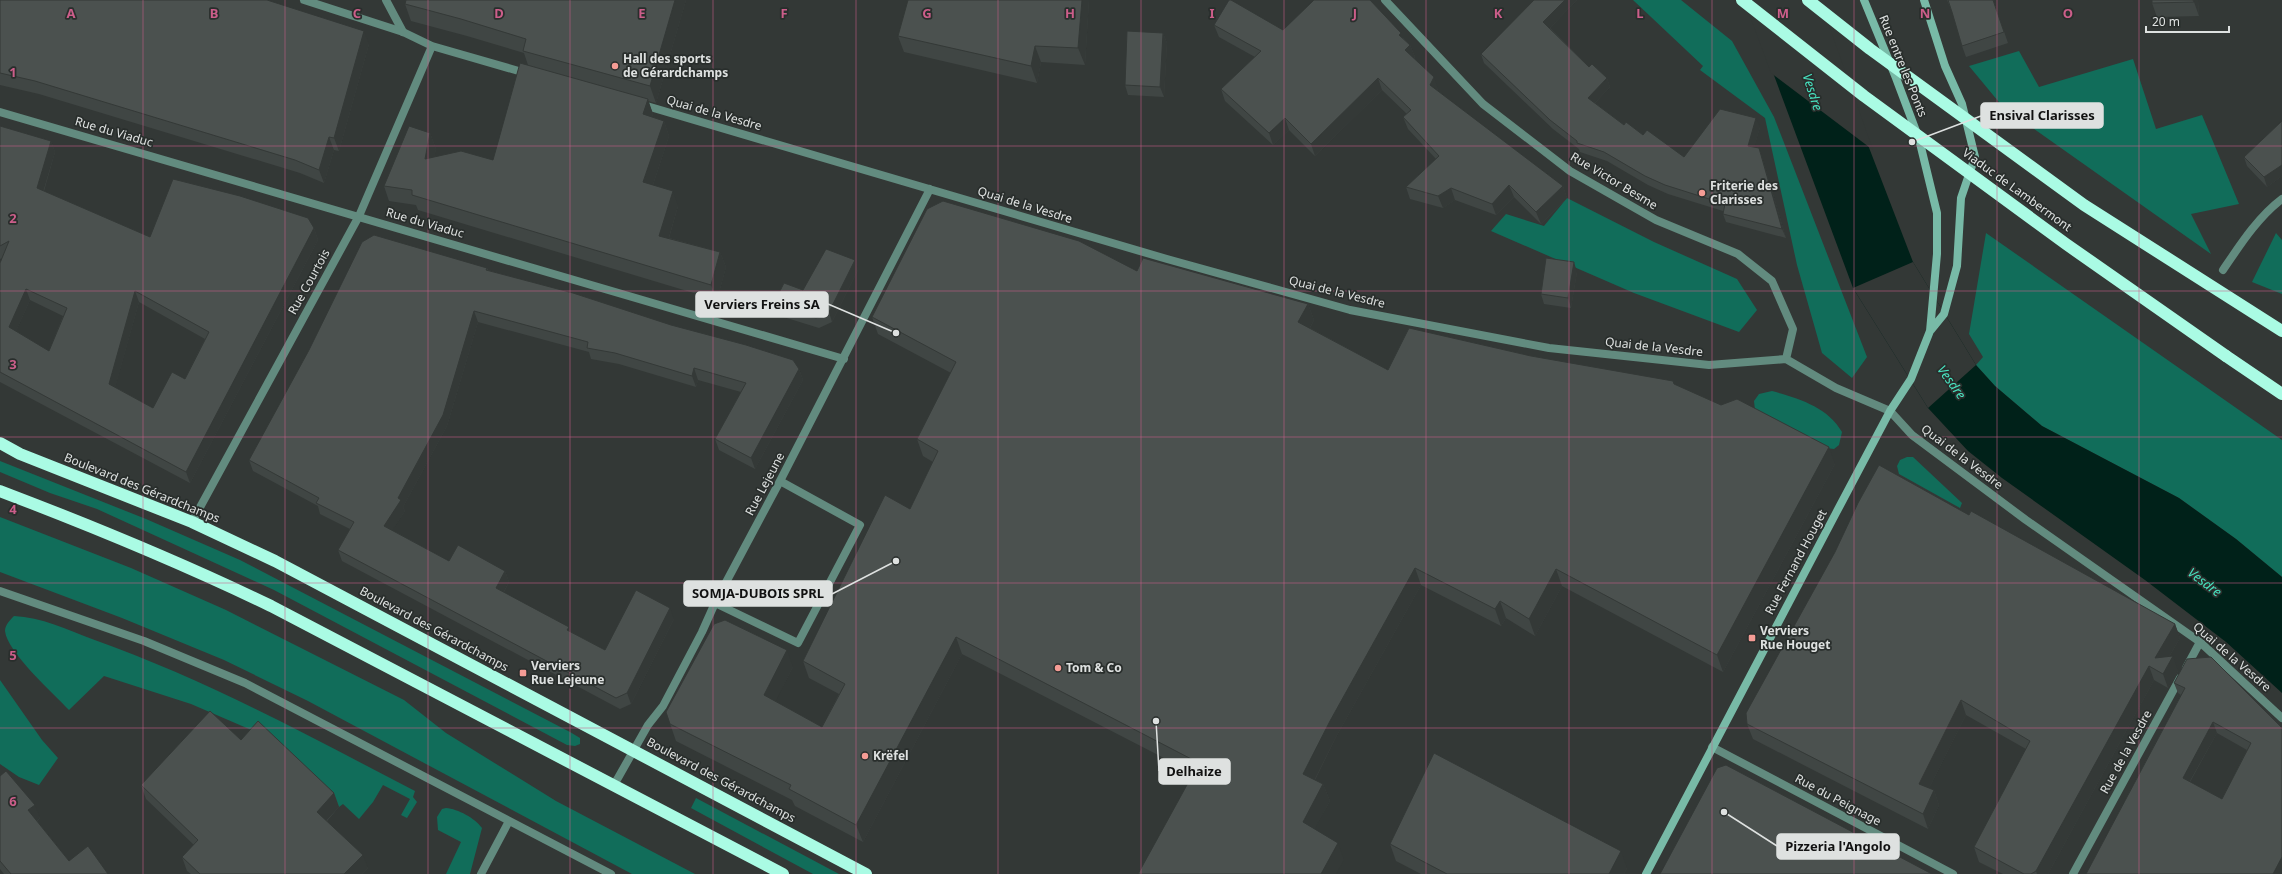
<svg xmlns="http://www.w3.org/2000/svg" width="2282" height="874" font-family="'Noto Sans',sans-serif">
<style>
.green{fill:#116d5a}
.water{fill:#002119}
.pier{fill:#333836}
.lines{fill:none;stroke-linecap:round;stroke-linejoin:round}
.lane{stroke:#628b7f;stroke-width:8}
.street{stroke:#628b7f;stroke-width:8}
.secondary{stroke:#78baa7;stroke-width:8}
.highway{stroke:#aafbe4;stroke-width:12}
.highway-bridge{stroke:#aafbe4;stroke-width:12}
.wall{fill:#404644;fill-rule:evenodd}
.shaded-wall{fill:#343937}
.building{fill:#4b514f;stroke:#343937;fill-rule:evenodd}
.grid{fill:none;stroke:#cc5e8a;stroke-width:1;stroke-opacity:0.55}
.poi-dot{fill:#f59c95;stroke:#292e2c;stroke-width:1.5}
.labels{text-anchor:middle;stroke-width:3.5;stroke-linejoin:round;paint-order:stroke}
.poi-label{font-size:12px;font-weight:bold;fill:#dee1e0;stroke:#292e2c;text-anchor:start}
.street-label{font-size:12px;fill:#dee1e0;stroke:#292e2c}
.water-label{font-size:13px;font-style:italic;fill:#48e3c0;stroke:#292e2c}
.grid-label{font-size:13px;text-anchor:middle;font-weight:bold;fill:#cc5e8a;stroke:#292e2c;stroke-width:3.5;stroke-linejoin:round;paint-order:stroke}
.leader{fill:none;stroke:#dee1e0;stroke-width:1.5}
.callout-dot{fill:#dee1e0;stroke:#292e2c;stroke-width:1.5}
.callout{fill:#dee1e0;stroke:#dee1e0;stroke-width:1.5}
.callout-label{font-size:13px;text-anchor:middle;font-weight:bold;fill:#111}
</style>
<rect width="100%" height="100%" fill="#333836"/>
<path class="green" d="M 1633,0 L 1681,0 L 1732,41 L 1774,117 L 1867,357 L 1852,378 L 1822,353 L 1797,265 L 1765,118 L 1700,70 L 1703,66 Z
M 2019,51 L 2039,87 L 2133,59 L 2156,129 L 2202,115 L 2239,204 L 2191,214 L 2211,254 L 2003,107 L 1969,66 Z
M 1567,198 L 1654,242 L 1737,279 L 1757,310 L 1739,332 L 1634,293 L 1491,231 L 1506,214 L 1544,226 Z
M 1986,233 L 2282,440 L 2282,577 L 2236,539 L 2179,498 L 2042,426 L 1995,386 L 1976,365 L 1983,357 L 1969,334 Z
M 2276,233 L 2282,240 L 2282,294 L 2252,282 Z
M 1772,391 C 1798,398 1828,407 1842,432 L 1839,445 L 1834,449 L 1826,448 L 1755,410 L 1754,401 L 1759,394 Z
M 1907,457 L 1913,457 L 1962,503 L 1960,508 L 1899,474 L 1897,466 L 1900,460 Z
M 0,461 L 146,519 L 240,560 L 570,732 L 580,738 L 580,744 L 575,746 L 567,745 L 274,590 L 97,509 L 50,493 L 0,472 Z
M 0,517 L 131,568 L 226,610 L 404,700 L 446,733 L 556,801 L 695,874 L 632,874 L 308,701 L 224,660 L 122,618 L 0,572 Z
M 14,616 C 41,617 68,630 92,639 C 205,679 309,736 415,791 L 413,797 L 417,802 L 407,818 L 401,815 L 410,799 L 383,785 L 373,802 L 359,819 L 343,804 L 339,807 L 263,735 L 191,704 L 104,676 L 69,710 C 54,694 7,652 5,631 C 5,625 10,620 14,616 Z
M 0,680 L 42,740 L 58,758 L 39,785 L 19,777 L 0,764 Z
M 696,798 L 839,874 L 813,874 L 691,808 Z
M 446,808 C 458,809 475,818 482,828 L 470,874 L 446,874 L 461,842 L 438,830 L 437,817 L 442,809 Z"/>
<path class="water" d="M 1746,0 L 1863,132 L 1913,262 L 1976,365 L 1995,386 L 2042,426 L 2179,498 L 2236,539 L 2282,577 L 2282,693 L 2226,642 L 2145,580 L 2002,478 L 1968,451 L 1928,408 L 1853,288 Z"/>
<path class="pier" d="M 1744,0 L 1820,0 L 1873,150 L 1771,73 Z
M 1913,262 L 1976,365 L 1928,408 L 1853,288 Z"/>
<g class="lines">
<path class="lane" d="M 386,0 L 403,32
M 0,591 L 144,641 L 245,683 L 611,874
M 481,874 L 509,821"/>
<path class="street" d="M 304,0 L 403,32 L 432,46 L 529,74
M 1385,0 L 1483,104 L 1570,171 L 1656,220 L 1738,254 L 1772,281 L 1793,329 L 1786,359
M 640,104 L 1167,259 L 1350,310 L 1549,348 L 1709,365 L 1786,359 L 1836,388 L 1890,411 L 1912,435 L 2026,520 L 2200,642 L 2282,718
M 0,112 L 844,359
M 2223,270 C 2240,245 2258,217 2282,199
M 192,522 L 359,216 L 432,46
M 715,603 L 798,643 L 860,525 L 780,481
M 2186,668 L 2200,642
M 1712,747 L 1953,874
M 614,785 L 648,725 L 663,706 L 702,632 L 715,603 L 780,481 L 930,189
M 2073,874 L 2180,678"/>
<path class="secondary" d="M 1924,0 L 1945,66 L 1962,104 L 1975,157 L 1961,198 L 1957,266 L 1944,314 L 1931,330
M 1646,874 L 1836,513 L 1890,411 L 1911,379 L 1930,331 L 1937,254 L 1937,213 L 1919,139 L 1896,78 L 1864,0"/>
<path class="highway" d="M 2226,356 L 2282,394
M 0,443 L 20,454 L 192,522 L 275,561 L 866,874
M 0,491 C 92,526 182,563 271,606 L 783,874"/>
<path class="highway-bridge" d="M 1742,0 L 1864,96 L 2066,244 L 2226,356
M 1808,0 L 1870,49 L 2084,205 L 2282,331"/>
</g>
<path class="wall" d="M 0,0 L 369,44 L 339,151 L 334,150 L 324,183 L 300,173 L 39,94 L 0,85 Z
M 686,0 L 656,103 L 648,101 L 653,114 L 652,117 L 664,121 L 669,136 L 653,185 L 678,206 L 669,238 L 720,252 L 726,267 L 717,300 L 418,210 L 416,205 L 389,201 L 384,186 L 430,133 L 436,149 L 434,157 L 493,160 L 528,65 L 524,53 L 467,36 L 411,21 L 405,4 Z
M 1089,0 L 1085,65 L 1041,62 L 1037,83 L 904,52 L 898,36 Z
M 1534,0 L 1577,0 L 1550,28 L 1589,67 L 1607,78 L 1610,87 L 1595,103 L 1624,125 L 1684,157 L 1760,127 L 1754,147 L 1759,148 L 1762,157 L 1786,238 L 1726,222 L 1723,214 L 1723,211 L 1668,194 L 1648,185 L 1607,161 L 1580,152 L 1579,149 L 1553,129 L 1484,63 L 1481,54 Z
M 1947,0 L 1993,0 L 2008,43 L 1966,57 L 1962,46 L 1954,16 Z
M 2152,0 L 2198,0 L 2199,16 L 2157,17 L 2152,3 Z
M 1214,25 L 1283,30 L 1403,38 L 1410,45 L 1415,57 L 1414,58 L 1438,89 L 1437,91 L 1563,186 L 1567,198 L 1541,224 L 1514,197 L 1496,215 L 1455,200 L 1443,208 L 1410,199 L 1406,187 L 1436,159 L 1408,129 L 1403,117 L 1407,114 L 1382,90 L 1315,156 L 1289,130 L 1273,145 L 1225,101 L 1221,89 L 1255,57 L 1219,37 Z
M 1163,33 L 1167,43 L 1164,97 L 1128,95 L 1125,85 Z
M 2282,121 L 2282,176 L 2267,187 L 2247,166 L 2244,157 Z
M 0,126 L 51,141 L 55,152 L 44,191 L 150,237 L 314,228 L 318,240 L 190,483 L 0,382 L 0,263 L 2,258 L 0,259 ZM 30,300 L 63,316 L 49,351 L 16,331 ZM 139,302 L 205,339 L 185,379 L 153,408 L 115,387 Z
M 487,268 L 488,270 L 799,369 L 803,380 L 755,469 L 719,450 L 715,439 L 741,392 L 698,380 L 696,387 L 619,364 L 591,359 L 589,352 L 478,322 L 447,426 L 403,507 L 405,511 L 392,530 L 449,561 L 505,571 L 509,582 L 504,592 L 571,632 L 605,650 L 674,619 L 631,704 L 620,709 L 342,561 L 338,550 L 350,529 L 320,514 L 318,506 L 253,471 L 249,460 Z
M 858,270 L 832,322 L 819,328 L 777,315 L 773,305 L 803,290 Z
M 1137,271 L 1308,304 L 1314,320 L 1310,328 L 1388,370 L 1531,356 L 1674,384 L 1835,464 L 1723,672 L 1562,586 L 1535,636 L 1506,618 L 1501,626 L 1421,585 L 1336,737 L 1315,780 L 1323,784 L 1330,801 L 1314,829 L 1344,860 L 1193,773 L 962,654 L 863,842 L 795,806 L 792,800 L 676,741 L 666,712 L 793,667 L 775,701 L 822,727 L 839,694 L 809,678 L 803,661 L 910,509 L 933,462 L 923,456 L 917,439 L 951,373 L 878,334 L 872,317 Z
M 1577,272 L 1571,308 L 1544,304 L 1541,294 Z
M 1969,515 L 2175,624 L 2180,638 L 2169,657 L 2178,671 L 2168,688 L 2154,680 L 2048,874 L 2003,874 L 1979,862 L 1974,847 L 2026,749 L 1966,715 L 1929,788 L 1934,790 L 1939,805 L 1928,829 L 1753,739 L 1747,724 Z
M 2174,683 L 2282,728 L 2282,874 L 2086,874 L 2181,695 L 2178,693 ZM 2217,733 L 2247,750 L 2222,799 L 2190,782 Z
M 241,740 L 334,793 L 339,807 L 327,821 L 368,868 L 362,874 L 191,874 L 187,871 L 182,857 L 194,845 L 146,799 L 141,785 Z
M 0,776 L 40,818 L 37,821 L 69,861 L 108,874 L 4,874 L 0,869 Z
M 1390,844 L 1627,868 L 1624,874 L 1421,874 L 1396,861 Z"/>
<path class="shaded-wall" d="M 675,0 L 686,0 L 656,103 L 650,86 Z
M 1082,0 L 1089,0 L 1085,65 L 1078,48 Z
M 1565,0 L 1577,0 L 1547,31 L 1543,22 Z
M 2193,0 L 2198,0 L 2199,16 L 2194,2 Z
M 364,31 L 369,44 L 339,151 L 334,138 Z
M 1163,33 L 1167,43 L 1164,97 L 1160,87 Z
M 1410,45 L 1415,57 L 1409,62 L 1405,50 Z
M 1035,46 L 1041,62 L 1037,83 L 1031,66 Z
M 1434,77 L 1438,89 L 1434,97 L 1430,85 Z
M 1378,78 L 1382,90 L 1315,156 L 1311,144 Z
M 1607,78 L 1610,87 L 1591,107 L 1588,98 Z
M 648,99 L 653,114 L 648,129 L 643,114 Z
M 1285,118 L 1289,130 L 1273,145 L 1269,133 Z
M 1756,118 L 1760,127 L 1752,155 L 1748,146 Z
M 664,121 L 669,136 L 649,197 L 643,182 Z
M 430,133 L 436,149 L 431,174 L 425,159 Z
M 329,137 L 334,150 L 324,183 L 319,170 Z
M 51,141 L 55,152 L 41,199 L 37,188 Z
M 1759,148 L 1762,157 L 1786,238 L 1782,229 Z
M 2282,165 L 2282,176 L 2267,187 L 2264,177 Z
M 1509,185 L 1514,197 L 1496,215 L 1492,204 Z
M 1563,186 L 1567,198 L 1541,224 L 1536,212 Z
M 1451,188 L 1455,200 L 1443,208 L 1438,196 Z
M 673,191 L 678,206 L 665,251 L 659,236 Z
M 314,228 L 318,240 L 190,483 L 186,472 Z
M 720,252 L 726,267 L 717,300 L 711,285 Z
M 855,260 L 858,270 L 832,322 L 829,312 Z
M 1574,262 L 1577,272 L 1571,308 L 1568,298 Z
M 26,289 L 30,300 L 13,338 L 9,327 Z
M 135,291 L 139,302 L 113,395 L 109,384 Z
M 1308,304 L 1314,320 L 1304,339 L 1298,322 Z
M 474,311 L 478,322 L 447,426 L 403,507 L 405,511 L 388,537 L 384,526 L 398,498 Z
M 694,368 L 698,380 L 696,387 L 692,376 Z
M 799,369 L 803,380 L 755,469 L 751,458 Z
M 1829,447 L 1835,464 L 1723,672 L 1717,655 Z
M 1415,568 L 1421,585 L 1336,737 L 1309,791 L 1303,774 L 1330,721 Z
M 1556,569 L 1562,586 L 1535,636 L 1529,619 Z
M 505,571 L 509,582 L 500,599 L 496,588 Z
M 1500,601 L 1506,618 L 1501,626 L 1495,609 Z
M 670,608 L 674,619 L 631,704 L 627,693 Z
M 2175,624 L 2180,638 L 2160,672 L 2155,658 Z
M 569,627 L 573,638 L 567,630 Z
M 956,637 L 962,654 L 863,842 L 856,825 Z
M 787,650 L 793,667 L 770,712 L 764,695 Z
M 2173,656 L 2178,671 L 2168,688 L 2163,674 Z
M 2149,666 L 2154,680 L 2048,874 L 2037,874 L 2036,871 Z
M 1961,700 L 1966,715 L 1924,798 L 1919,784 Z
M 2213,722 L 2217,733 L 2186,788 L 2183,778 Z
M 1323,784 L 1330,801 L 1309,839 L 1303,822 Z
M 1934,790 L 1939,805 L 1928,829 L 1923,814 Z
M 334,793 L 339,807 L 322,825 L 317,812 Z
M 35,805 L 40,818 L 33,824 L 28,810 Z
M 1338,843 L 1344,860 L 1336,874 L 1321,874 Z
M 1621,851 L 1627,868 L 1624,874 L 1609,874 Z
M 363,855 L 368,868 L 362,874 L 344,874 Z
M 2282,857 L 2282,874 L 2273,874 Z"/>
<path class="building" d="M 0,0 L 267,0 L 364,31 L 334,138 L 329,137 L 319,170 L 295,160 L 35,81 L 0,73 Z
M 406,0 L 675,0 L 650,86 L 523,51 L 526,39 L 461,19 L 405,4 Z
M 908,0 L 1082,0 L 1078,48 L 1035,46 L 1031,66 L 898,36 Z
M 1229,0 L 1231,0 L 1283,30 L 1314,0 L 1370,0 L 1401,33 L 1399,35 L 1410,45 L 1405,50 L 1434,77 L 1430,85 L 1563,186 L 1536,212 L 1509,185 L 1492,204 L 1451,188 L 1438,196 L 1406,187 L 1439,156 L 1403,117 L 1411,110 L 1378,78 L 1311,144 L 1285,118 L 1269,133 L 1221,89 L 1261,51 L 1214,25 Z
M 1534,0 L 1565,0 L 1543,22 L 1589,67 L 1592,64 L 1607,78 L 1588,98 L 1624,125 L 1626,122 L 1643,135 L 1647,130 L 1684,157 L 1720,109 L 1756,118 L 1748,146 L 1759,148 L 1782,229 L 1723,214 L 1725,204 L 1665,185 L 1645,176 L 1604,152 L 1577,143 L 1577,141 L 1550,120 L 1481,54 Z
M 1948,0 L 1993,0 L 2004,32 L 1962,46 L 1952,12 Z
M 2152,0 L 2193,0 L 2194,2 L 2152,3 Z
M 1127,31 L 1163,33 L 1160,87 L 1125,85 Z
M 520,63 L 648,99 L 643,114 L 664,121 L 643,182 L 673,191 L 659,236 L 720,252 L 711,285 L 412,195 L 412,190 L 384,186 L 409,126 L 430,133 L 425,159 L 461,151 L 493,160 Z
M 2282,121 L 2282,165 L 2264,177 L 2244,157 Z
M 0,126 L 51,141 L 37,188 L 150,237 L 173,179 L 240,196 L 308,218 L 314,228 L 186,472 L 0,372 L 0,263 L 9,241 L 0,246 ZM 26,289 L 67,308 L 49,351 L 9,327 ZM 135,291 L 209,332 L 185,379 L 172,372 L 153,408 L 109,384 Z
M 943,201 L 1079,241 L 1137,271 L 1143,258 L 1308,304 L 1298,322 L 1388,370 L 1409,328 L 1531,356 L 1673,381 L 1674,384 L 1721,405 L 1737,399 L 1829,447 L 1717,655 L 1556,569 L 1529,619 L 1500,601 L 1495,609 L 1415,568 L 1330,721 L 1303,774 L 1323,784 L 1303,822 L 1338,843 L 1321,874 L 1138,874 L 1199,763 L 956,637 L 856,825 L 789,789 L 791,785 L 670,724 L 666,712 L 714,624 L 725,620 L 787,650 L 764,695 L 822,727 L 845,684 L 803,661 L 885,495 L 910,509 L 938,451 L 917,439 L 956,362 L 872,317 L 927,209 Z
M 374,235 L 487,268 L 486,270 L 573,293 L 671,325 L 746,345 L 793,360 L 799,369 L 751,458 L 715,439 L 746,383 L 694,368 L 692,376 L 615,353 L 587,348 L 588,342 L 474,311 L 443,415 L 398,498 L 401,500 L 384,526 L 449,561 L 458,545 L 505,571 L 496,588 L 569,627 L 567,630 L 605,650 L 636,590 L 670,608 L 627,693 L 616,698 L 338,550 L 354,522 L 316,503 L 319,498 L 249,460 L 309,350 L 362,242 Z
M 826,249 L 855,260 L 829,312 L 816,318 L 773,305 L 784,283 L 803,290 Z
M 1546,258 L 1574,262 L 1568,298 L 1541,294 Z
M 1879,465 L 1969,515 L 1971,511 L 2175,624 L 2155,658 L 2173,656 L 2163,674 L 2149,666 L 2036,871 L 2031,874 L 2024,874 L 1974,847 L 2030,741 L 1961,700 L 1919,784 L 1934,790 L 1923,814 L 1747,724 L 1746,713 L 1835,552 L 1858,503 Z
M 2211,657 L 2282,728 L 2282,857 L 2273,874 L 2086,874 L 2185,688 L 2174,683 L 2187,659 ZM 2213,722 L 2251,743 L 2222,799 L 2183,778 Z
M 210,711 L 241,740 L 258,721 L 334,793 L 317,812 L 363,855 L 344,874 L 200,874 L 182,857 L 198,840 L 141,785 Z
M 1434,753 L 1621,851 L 1609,874 L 1447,874 L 1390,844 Z
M 1726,765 L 1932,874 L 1660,874 L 1717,768 Z
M 6,771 L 35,805 L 28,810 L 69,861 L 88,846 L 108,874 L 11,874 L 0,861 L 0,776 Z"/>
<path class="grid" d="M 143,0 L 143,874M 285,0 L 285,874M 428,0 L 428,874M 570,0 L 570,874M 713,0 L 713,874M 856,0 L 856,874M 998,0 L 998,874M 1141,0 L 1141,874M 1284,0 L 1284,874M 1426,0 L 1426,874M 1569,0 L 1569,874M 1712,0 L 1712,874M 1854,0 L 1854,874M 1997,0 L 1997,874M 2139,0 L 2139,874M 0,146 L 2282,146M 0,291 L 2282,291M 0,437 L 2282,437M 0,583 L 2282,583M 0,728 L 2282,728"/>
<g class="poi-dot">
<circle cx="615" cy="66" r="4"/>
<circle cx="1702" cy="193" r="4"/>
<rect x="1748" y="634" width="8" height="8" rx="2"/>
<circle cx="1058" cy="668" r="4"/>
<rect x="519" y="669" width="8" height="8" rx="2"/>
<circle cx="865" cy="756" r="4"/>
</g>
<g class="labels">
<g class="poi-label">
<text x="623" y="63">Hall des sports<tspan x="623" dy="14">de Gérardchamps</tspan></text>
<text x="1710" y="190">Friterie des<tspan x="1710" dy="14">Clarisses</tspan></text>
<text x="1760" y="635">Verviers<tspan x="1760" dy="14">Rue Houget</tspan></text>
<text x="531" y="670">Verviers<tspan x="531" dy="14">Rue Lejeune</tspan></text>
<text x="1066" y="672">Tom &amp; Co</text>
<text x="873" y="760">Krëfel</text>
</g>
<g class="street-label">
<text transform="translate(1903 66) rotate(68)" y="4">Rue entre les Ponts</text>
<text transform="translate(714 113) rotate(16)" y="4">Quai de la Vesdre</text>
<text transform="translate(114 132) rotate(16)" y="4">Rue du Viaduc</text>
<text transform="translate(1614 181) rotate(31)" y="4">Rue Victor Besme</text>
<text transform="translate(2017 190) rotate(36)" y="4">Viaduc de Lambermont</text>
<text transform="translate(1025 205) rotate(17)" y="4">Quai de la Vesdre</text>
<text transform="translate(425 223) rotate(16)" y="4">Rue du Viaduc</text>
<text transform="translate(309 282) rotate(-61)" y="4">Rue Courtois</text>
<text transform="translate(1337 292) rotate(14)" y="4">Quai de la Vesdre</text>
<text transform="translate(1654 347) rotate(6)" y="4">Quai de la Vesdre</text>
<text transform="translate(1962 457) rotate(37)" y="4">Quai de la Vesdre</text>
<text transform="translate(765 484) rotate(-62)" y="4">Rue Lejeune</text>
<text transform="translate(142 488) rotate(22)" y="4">Boulevard des Gérardchamps</text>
<text transform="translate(1796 562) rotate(-62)" y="4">Rue Fernand Houget</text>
<text transform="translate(434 629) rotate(28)" y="4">Boulevard des Gérardchamps</text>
<text transform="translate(2232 657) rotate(41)" y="4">Quai de la Vesdre</text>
<text transform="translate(2126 752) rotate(-61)" y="4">Rue de la Vesdre</text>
<text transform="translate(721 780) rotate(28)" y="4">Boulevard des Gérardchamps</text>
<text transform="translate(1838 800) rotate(28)" y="4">Rue du Peignage</text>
</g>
<g class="water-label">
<text transform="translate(1813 92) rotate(72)" y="5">Vesdre</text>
<text transform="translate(1952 382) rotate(54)" y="5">Vesdre</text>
<text transform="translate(2205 582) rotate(37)" y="5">Vesdre</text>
</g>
</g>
<g class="grid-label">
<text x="71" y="18">A</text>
<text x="214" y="18">B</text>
<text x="357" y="18">C</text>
<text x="499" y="18">D</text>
<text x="642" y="18">E</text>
<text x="784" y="18">F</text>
<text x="927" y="18">G</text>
<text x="1070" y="18">H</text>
<text x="1212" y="18">I</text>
<text x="1355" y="18">J</text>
<text x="1498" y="18">K</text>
<text x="1640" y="18">L</text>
<text x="1783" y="18">M</text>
<text x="1925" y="18">N</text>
<text x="2068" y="18">O</text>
<text x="13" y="77">1</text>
<text x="13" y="223">2</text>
<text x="13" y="369">3</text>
<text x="13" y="514">4</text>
<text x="13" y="660">5</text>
<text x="13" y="806">6</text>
</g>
<path class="leader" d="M1912 142L1981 116M896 333L828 304M896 561L832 594M1156 721L1159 771M1724 812L1777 846"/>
<g class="callout-dot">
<circle cx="1912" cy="142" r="4"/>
<circle cx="896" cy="333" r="4"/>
<circle cx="896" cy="561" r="4"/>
<circle cx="1156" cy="721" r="4"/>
<circle cx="1724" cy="812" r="4"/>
</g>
<g class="callout">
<rect x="1981" y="103" width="122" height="25" rx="4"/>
<rect x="696" y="292" width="132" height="25" rx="4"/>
<rect x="684" y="581" width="148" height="25" rx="4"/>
<rect x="1159" y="759" width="71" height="25" rx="4"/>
<rect x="1777" y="834" width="122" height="25" rx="4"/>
</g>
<g class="callout-label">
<text x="2042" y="120">Ensival Clarisses</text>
<text x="762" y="309">Verviers Freins SA</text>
<text x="758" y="598">SOMJA-DUBOIS SPRL</text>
<text x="1194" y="776">Delhaize</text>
<text x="1838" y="851">Pizzeria l'Angolo</text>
</g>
<path d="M2146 26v6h83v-6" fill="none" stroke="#dee1e0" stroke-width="2"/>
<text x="2152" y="26" font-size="12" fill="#dee1e0" stroke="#292e2c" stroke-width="3" paint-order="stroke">20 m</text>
</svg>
